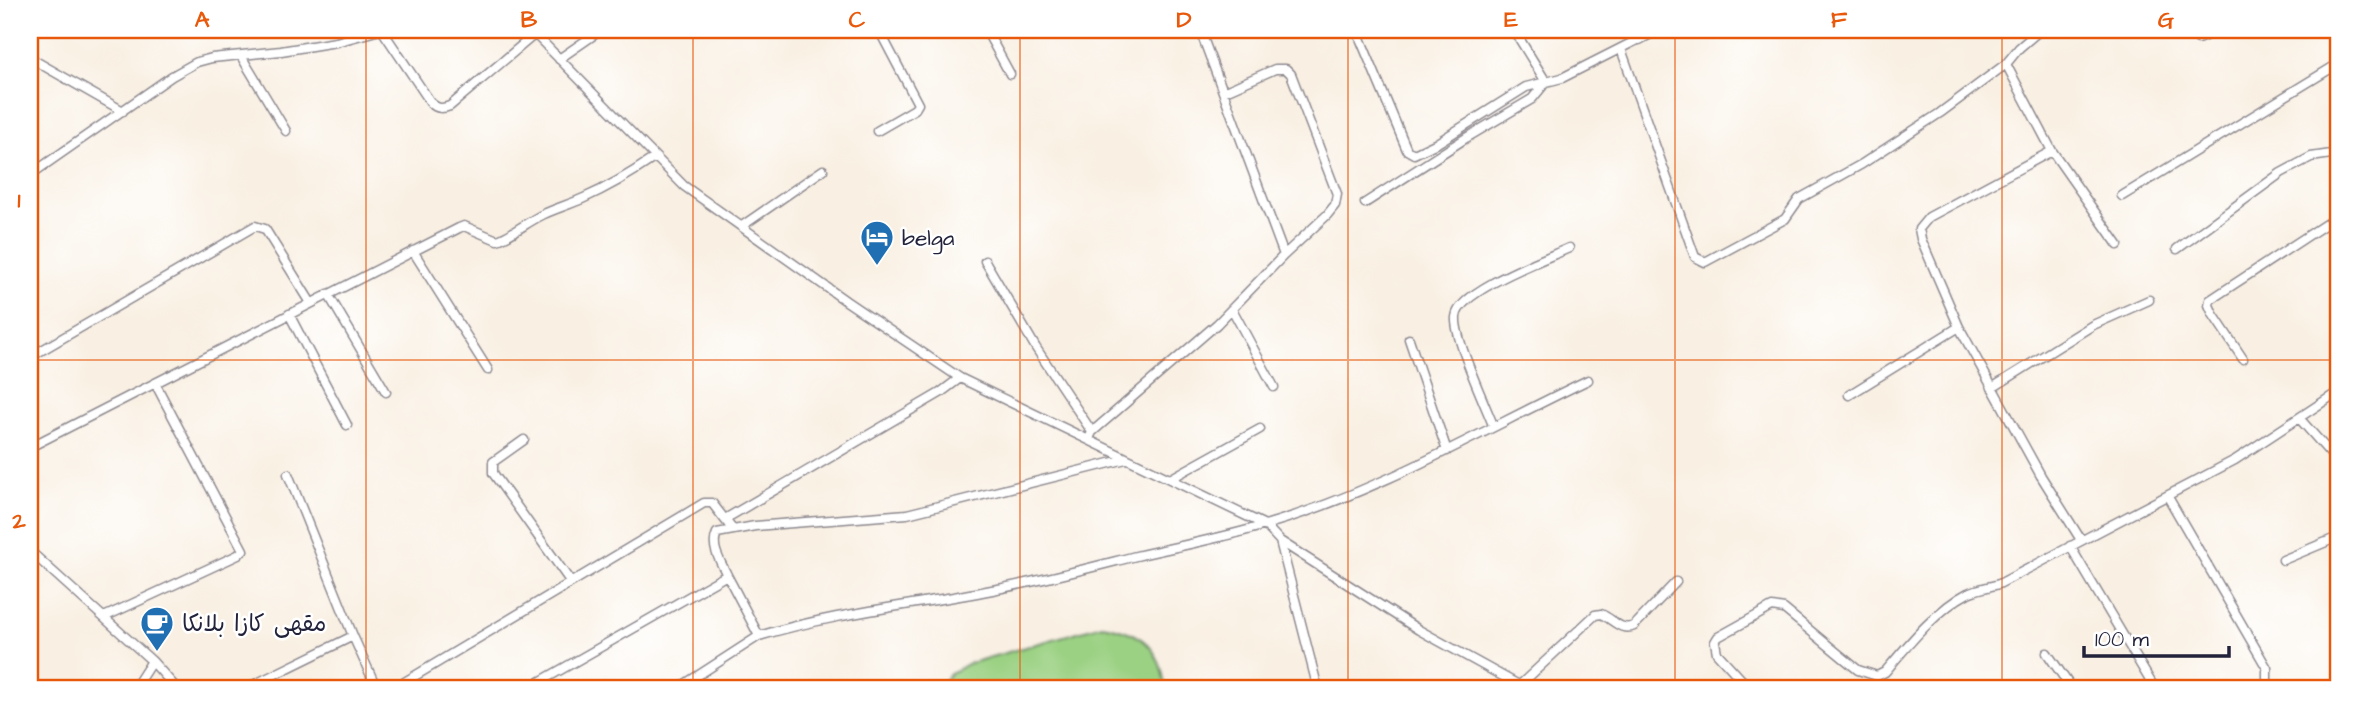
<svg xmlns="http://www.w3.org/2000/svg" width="2368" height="719" font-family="'Architects Daughter','Playpen Sans Arabic',sans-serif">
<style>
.green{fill:#9bd183;stroke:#5e7a5f;stroke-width:2}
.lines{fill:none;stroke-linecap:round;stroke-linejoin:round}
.minor-casing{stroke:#8e898f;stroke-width:11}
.tertiary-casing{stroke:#8e898f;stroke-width:13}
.minor{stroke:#fff;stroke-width:8}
.tertiary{stroke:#fff;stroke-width:10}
.grid{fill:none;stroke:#e8590c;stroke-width:2;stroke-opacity:0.55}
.labels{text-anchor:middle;stroke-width:5;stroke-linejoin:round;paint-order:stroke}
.poi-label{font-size:23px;fill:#22223b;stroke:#fff;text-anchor:start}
.neatline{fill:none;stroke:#e8590c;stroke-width:2.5}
.grid-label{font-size:23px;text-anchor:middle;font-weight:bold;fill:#e8590c}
</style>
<rect width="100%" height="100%" fill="#fff"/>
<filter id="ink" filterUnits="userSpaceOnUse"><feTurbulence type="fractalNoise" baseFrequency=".0143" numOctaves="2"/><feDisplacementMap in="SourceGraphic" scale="14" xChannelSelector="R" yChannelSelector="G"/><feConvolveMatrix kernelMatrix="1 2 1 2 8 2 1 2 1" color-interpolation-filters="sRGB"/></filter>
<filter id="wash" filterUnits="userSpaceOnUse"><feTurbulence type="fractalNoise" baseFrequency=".00686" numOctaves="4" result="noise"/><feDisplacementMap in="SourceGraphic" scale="28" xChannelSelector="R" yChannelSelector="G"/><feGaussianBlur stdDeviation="1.57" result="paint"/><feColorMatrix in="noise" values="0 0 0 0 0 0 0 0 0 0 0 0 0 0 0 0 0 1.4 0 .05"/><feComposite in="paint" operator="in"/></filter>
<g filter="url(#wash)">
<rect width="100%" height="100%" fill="#f9f0e3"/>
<path class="green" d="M 1102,625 C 1142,631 1162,649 1165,689 L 937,689 L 950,674 L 967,664 Z"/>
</g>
<g filter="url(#ink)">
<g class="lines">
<defs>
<path id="minor" d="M 382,30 L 431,103 C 437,109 442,109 450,106 L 535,34
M 531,30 L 684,186 L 846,301 L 960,378 L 1265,525 L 1280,541 L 1318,689
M 986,30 L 1010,74
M 1200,30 L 1284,255
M 2040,30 L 2019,48 L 2006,64 L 2052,151 L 2118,245
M 1357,31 L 1407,150 L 1414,154 L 1437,143 L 1526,87 L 1562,78 L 1639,39
M 2198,39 L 2219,30
M 1621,49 L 1695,257 L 1705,262 L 1785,219 L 1799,199 L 1862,164 L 1940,113 L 2006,64
M 241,56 L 286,131
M 30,58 L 123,111
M 559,59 L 601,30
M 877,131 L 915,109 L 918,104 L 879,30
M 2052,151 L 1929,217 L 1919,229 L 1921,239 L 1959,327 L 2041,476 L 2081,540
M 30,175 L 172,76 L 197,62 L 212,58 L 281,51 L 336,42 L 380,30
M 2122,196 L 2338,64
M 1365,203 L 1466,138 L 1532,99 L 1546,82 L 1514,30
M 742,226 L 823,170
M 2177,249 L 2281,173 L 2311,157 L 2338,153
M 413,251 L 488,370
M 985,261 L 1036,348 L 1092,432
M 328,294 L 386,392
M 1232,309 L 1274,387
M 289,314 L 347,425
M 1409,339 L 1447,451
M 30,357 L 255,226 L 265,229 L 311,303
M 2243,359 L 2213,314 L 2209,305 L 2210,300 L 2338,216
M 1992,388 L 2093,325 L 2149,300
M 1849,395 L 1959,327
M 2299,418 L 2338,462
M 1493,425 C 1484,402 1454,338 1456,317 C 1458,291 1545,259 1569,248
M 1089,439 L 1092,432 L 1217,324 L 1284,255 L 1327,215 L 1335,205 L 1337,194 L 1291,74 L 1286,69 L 1275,69 L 1223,92
M 524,440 L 493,462 L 493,473 L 570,581
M 30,447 L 459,228 L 464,226 L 497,240 C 509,237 530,220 544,214 C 557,208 571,204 584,198 C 609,187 632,173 654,158
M 288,474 L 353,636 L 377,689
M 1170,479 L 1260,429
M 2168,497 L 2267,668 L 2267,681 L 2259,689
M 725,519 L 940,393 L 960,378
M 1280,541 L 1419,630 L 1526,689
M 2070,546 L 2155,689
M 30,551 L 152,661 L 177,689
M 2283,560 L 2338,537
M 727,575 C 721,562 710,547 717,533 L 755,526 L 907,514 L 1126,459
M 104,617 L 238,555 L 243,550 L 155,383
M 2047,653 L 2072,689
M 1520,685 L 1595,615 L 1601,614 C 1613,619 1621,632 1634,626 L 1676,582
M 134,689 L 152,661
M 245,689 L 353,636
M 393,689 L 704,503 L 712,503 L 733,530
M 527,689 L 727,575 L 759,636
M 677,689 L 759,636 C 835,613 915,605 992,590 C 1041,581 1089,568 1136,556 C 1179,546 1223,538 1265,525 C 1379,492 1481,431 1588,380
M 1750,689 L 1717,653 L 1715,642 L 1718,637 L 1772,607 L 1784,609 L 1858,670 L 1877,676 L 1885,672 C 1907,646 1937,609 1968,593 C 1977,589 1989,587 1999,584 L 2235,460 L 2338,392"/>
<path id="tertiary" d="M 1634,30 L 1639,39 L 1656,30"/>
</defs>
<use href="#minor" class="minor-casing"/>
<use href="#tertiary" class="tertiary-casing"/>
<use href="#minor" class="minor"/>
<use href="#tertiary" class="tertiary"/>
</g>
</g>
<path class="grid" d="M 366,30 L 366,689M 693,30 L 693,689M 1020,30 L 1020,689M 1348,30 L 1348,689M 1675,30 L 1675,689M 2002,30 L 2002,689M 30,360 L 2338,360"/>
<defs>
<symbol id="hotel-pin" viewBox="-11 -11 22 30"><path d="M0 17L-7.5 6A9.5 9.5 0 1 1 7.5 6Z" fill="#1f6fb2" stroke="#fff"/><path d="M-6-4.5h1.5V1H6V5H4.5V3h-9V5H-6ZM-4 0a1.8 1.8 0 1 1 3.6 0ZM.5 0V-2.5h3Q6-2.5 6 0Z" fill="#fff"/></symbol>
<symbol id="cafe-pin" viewBox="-11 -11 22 30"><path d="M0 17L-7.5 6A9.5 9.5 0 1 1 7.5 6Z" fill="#1f6fb2" stroke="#fff"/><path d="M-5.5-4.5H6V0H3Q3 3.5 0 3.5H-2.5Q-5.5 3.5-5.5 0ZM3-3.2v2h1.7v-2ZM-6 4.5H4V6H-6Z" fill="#fff"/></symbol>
</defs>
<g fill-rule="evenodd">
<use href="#hotel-pin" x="858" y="218" width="38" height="52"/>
<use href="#cafe-pin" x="138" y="604" width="38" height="52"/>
</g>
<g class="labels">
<g class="poi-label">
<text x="902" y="245">belga</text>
<text x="182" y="631">مقهى كازا بلانكا</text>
</g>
</g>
<rect width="2368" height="719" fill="none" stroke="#fff" stroke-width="77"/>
<path d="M2084 646v10h145v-10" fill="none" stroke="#22223b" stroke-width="3.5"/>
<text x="2095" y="646" font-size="21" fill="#22223b" stroke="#ffffff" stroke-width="5" paint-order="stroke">100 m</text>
<rect x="38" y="38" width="2292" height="642" class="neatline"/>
<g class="grid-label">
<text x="202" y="27">A</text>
<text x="529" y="27">B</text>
<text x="857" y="27">C</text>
<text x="1184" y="27">D</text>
<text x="1511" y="27">E</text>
<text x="1839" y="27">F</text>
<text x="2166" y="27">G</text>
<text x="19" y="207">1</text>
<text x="19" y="528">2</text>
</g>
</svg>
